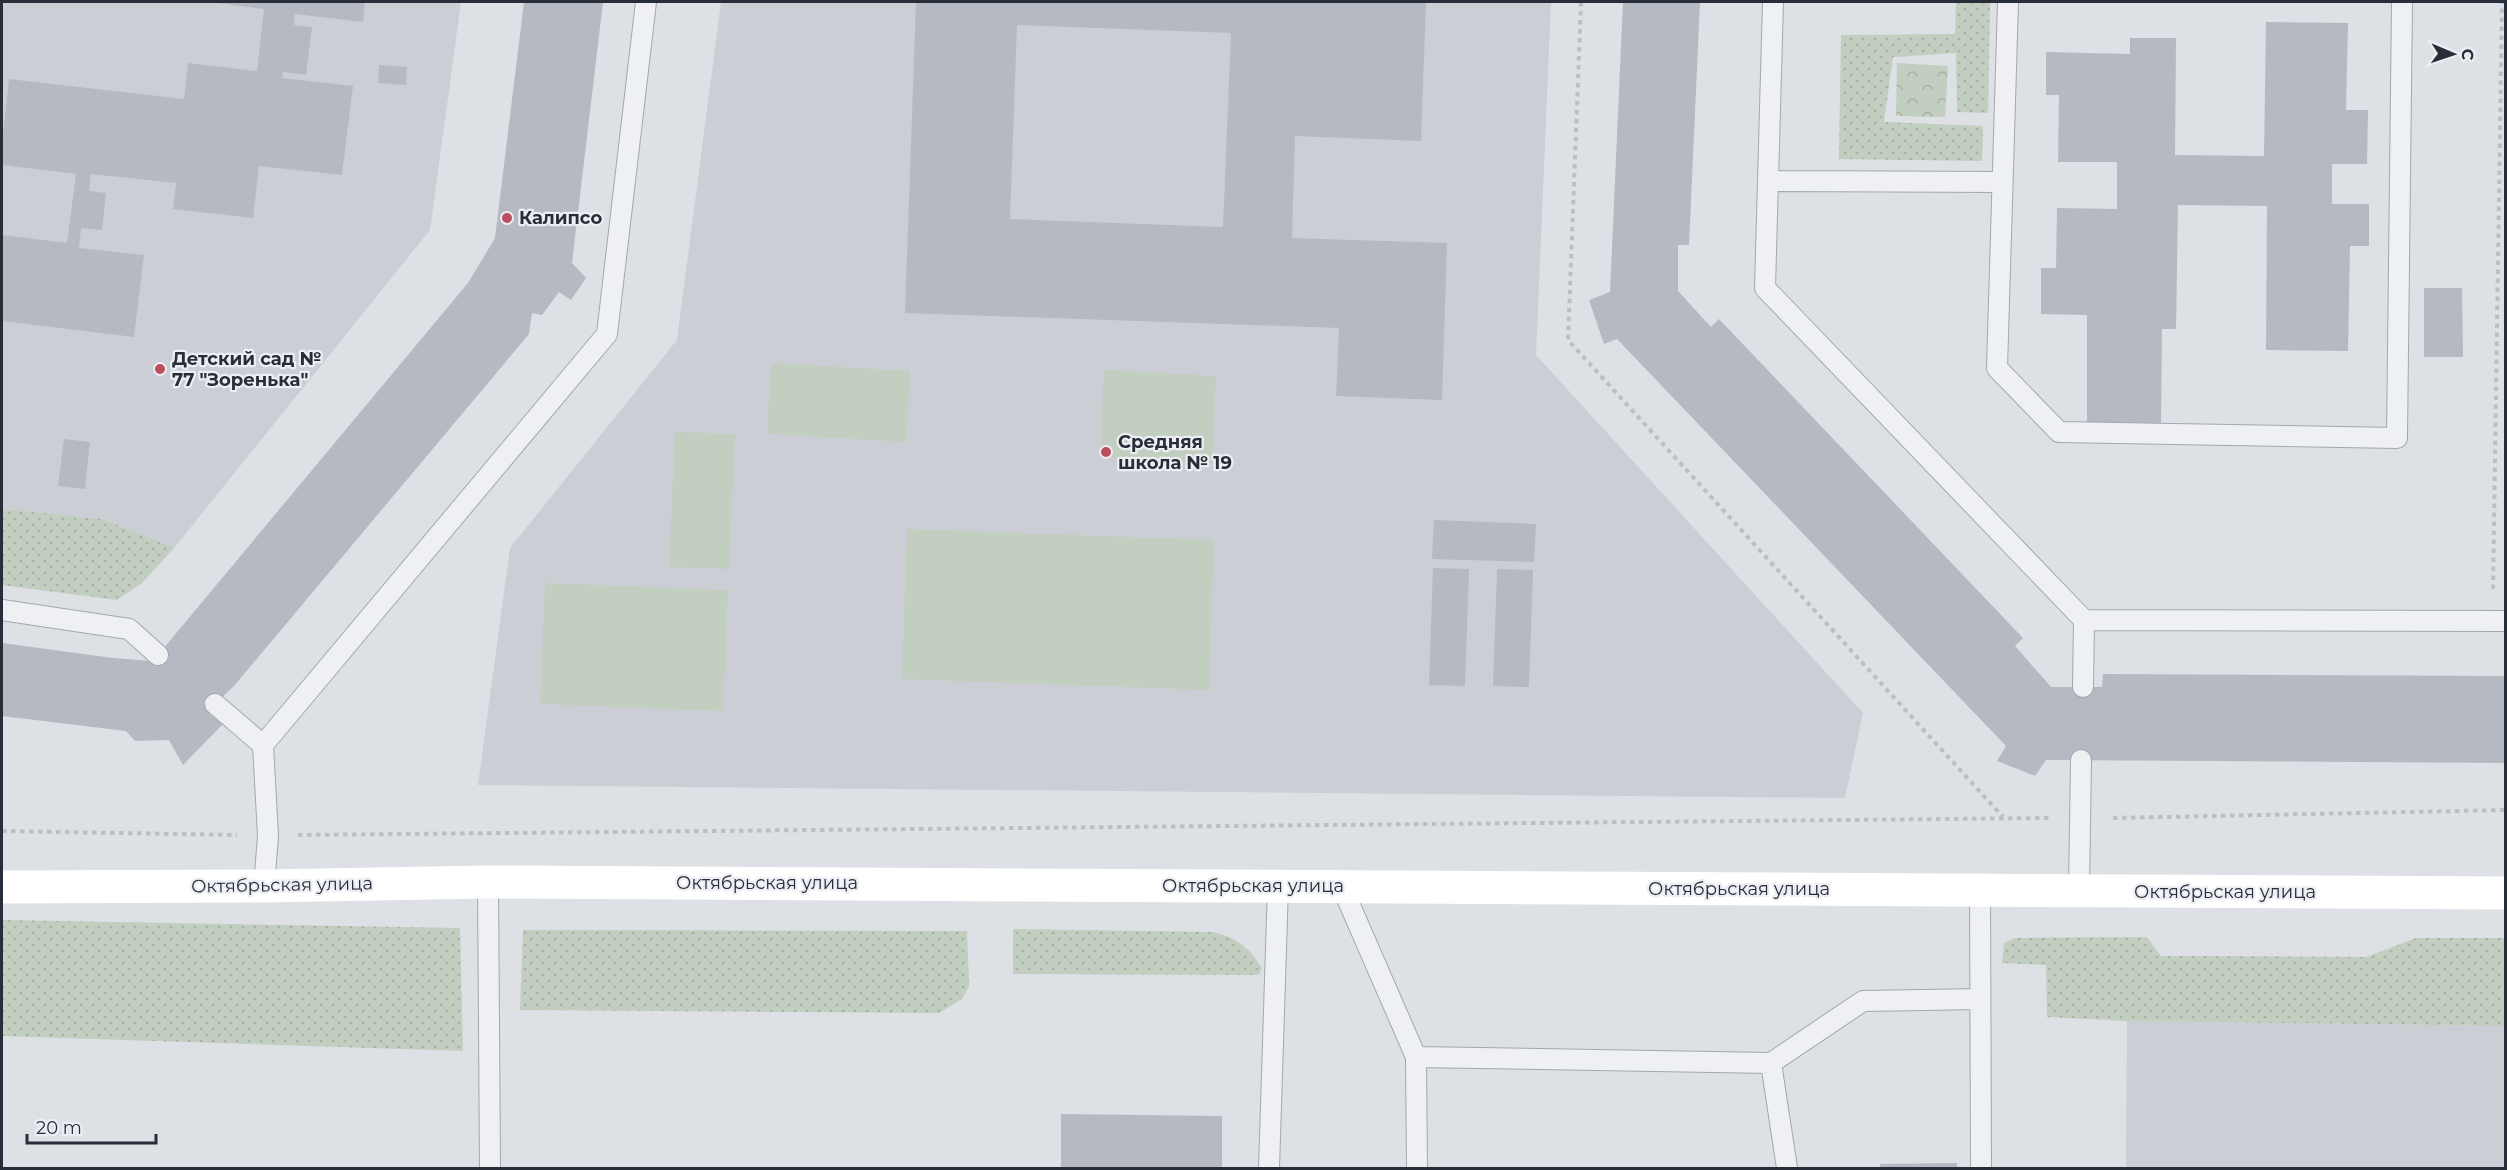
<svg xmlns="http://www.w3.org/2000/svg" width="2507" height="1170" font-family="Montserrat,sans-serif">
<style>
.built{fill:#cbcfd5}
.grass{fill:url(#grass-dots)}
.park{fill:url(#park-crowns)}
.garden{fill:#c2cebf}
.building{fill:#b5b9c1;fill-rule:evenodd}
.lines{fill:none;stroke-linecap:round;stroke-linejoin:round}
.service-casing{stroke:#a3a7ae;stroke-width:22}
.path{stroke:#bbbec3;stroke-width:4;stroke-dasharray:4.5 4.5;stroke-linecap:butt}
.service{stroke:#eff0f4;stroke-width:20}
.secondary{stroke:#fff;stroke-width:33}
.poi-dot{fill:#bc4f5d;stroke:#eceef3;stroke-width:2}
.labels{text-anchor:middle;stroke-width:4.5;stroke-linejoin:round;paint-order:stroke}
.poi-label{font-size:18px;font-weight:bold;fill:#282e39;stroke:#eceef3;text-anchor:start}
.street-label{font-size:18px;fill:#282e39;stroke:#eceef3}
</style>
<defs>
<pattern id="grass-dots" width="8" height="8" patternUnits="userSpaceOnUse" patternTransform="scale(1.5)"><rect width="8" height="8" fill="#c2cebf"/><path d="M2 2h.1M6 6h.1" fill="none" stroke="#a7b1a5" stroke-width="1.8" stroke-linecap="round"/></pattern>
<pattern id="park-crowns" width="20" height="18" patternUnits="userSpaceOnUse" patternTransform="scale(1.5)"><rect width="20" height="18" fill="#c2cebf"/><path d="M2 6a3 3 0 1 1 6 0M12 15a3 3 0 1 1 6 0" fill="none" stroke="#a7b1a5"/></pattern>
</defs>
<rect width="100%" height="100%" fill="#dde0e5"/>
<path class="built" d="M 2,2 L 461,2 L 430,230 L 174,548 L 103,519 L 2,509 Z
M 721,2 L 1551,2 L 1536,355 L 1863,713 L 1845,798 L 478,785 L 510,548 L 677,340 Z
M 2127,1021 L 2505,1026 L 2505,1168 L 2126,1168 Z"/>
<path class="grass" d="M 1956,2 L 1990,2 L 1988,113 L 1957,112 L 1956,53 L 1893,57 L 1884,122 L 1983,126 L 1982,161 L 1839,159 L 1841,35 L 1955,34 Z
M 2,509 L 103,519 L 174,548 L 142,583 L 117,600 L 2,585 Z
M 2,920 L 460,928 L 463,1051 L 2,1036 Z
M 1013,929 L 1212,932 C 1236,937 1249,947 1262,968 L 1259,975 L 1013,974 Z
M 523,930 L 967,931 L 969,986 L 962,999 L 939,1013 L 520,1010 Z
M 2147,937 L 2161,956 L 2366,957 L 2416,938 L 2505,938 L 2505,1026 L 2127,1021 L 2047,1017 L 2046,965 L 2002,963 L 2004,943 L 2015,938 Z"/>
<path class="park" d="M 1897,63 L 1948,66 L 1945,117 L 1896,116 Z"/>
<path class="garden" d="M 771,363 L 910,371 L 906,442 L 767,434 Z
M 1104,370 L 1216,376 L 1212,463 L 1100,457 Z
M 675,432 L 735,434 L 729,569 L 669,567 Z
M 907,529 L 1214,540 L 1209,690 L 902,679 Z
M 545,583 L 728,590 L 723,711 L 540,704 Z"/>
<path class="building" d="M 210,2 L 365,2 L 363,22 L 295,14 L 294,25 L 312,27 L 306,75 L 283,72 L 282,78 L 353,86 L 342,175 L 259,166 L 253,218 L 173,209 L 176,183 L 91,174 L 89,191 L 106,193 L 102,230 L 81,228 L 79,248 L 144,255 L 134,337 L 2,321 L 2,235 L 67,243 L 76,174 L 2,165 L 2,144 L 9,79 L 184,99 L 188,63 L 257,71 L 264,9 Z
M 524,2 L 603,2 L 572,263 L 586,278 L 571,300 L 559,292 L 542,315 L 532,313 L 529,334 L 234,686 L 215,704 L 209,714 L 223,724 L 183,765 L 169,740 L 135,741 L 126,731 L 2,716 L 2,643 L 113,658 L 152,661 L 158,655 L 468,283 L 495,238 Z
M 916,2 L 1426,2 L 1421,141 L 1295,136 L 1292,238 L 1447,243 L 1442,400 L 1336,396 L 1339,328 L 905,313 ZM 1017,25 L 1231,33 L 1223,227 L 1010,219 Z
M 1623,2 L 1700,2 L 1689,245 L 1678,245 L 1678,291 L 1711,327 L 1719,319 L 2023,638 L 2015,646 L 2051,687 L 2102,687 L 2103,674 L 2505,676 L 2505,763 L 2046,760 L 2035,776 L 1997,761 L 2006,746 L 1617,339 L 1604,344 L 1589,300 L 1610,292 Z
M 2266,22 L 2348,23 L 2346,110 L 2368,110 L 2367,164 L 2332,164 L 2332,204 L 2369,204 L 2369,246 L 2350,246 L 2348,351 L 2266,350 L 2267,206 L 2178,205 L 2176,329 L 2162,329 L 2161,423 L 2087,422 L 2087,315 L 2041,314 L 2041,268 L 2056,268 L 2057,208 L 2117,209 L 2117,162 L 2058,162 L 2059,95 L 2046,95 L 2046,52 L 2130,54 L 2130,38 L 2176,38 L 2175,155 L 2264,156 Z
M 379,65 L 407,67 L 406,85 L 378,83 Z
M 2424,288 L 2462,288 L 2463,357 L 2424,357 Z
M 64,439 L 90,442 L 85,489 L 58,486 Z
M 1434,520 L 1536,524 L 1534,562 L 1432,559 Z
M 1433,568 L 1469,569 L 1465,686 L 1429,685 Z
M 1497,569 L 1533,570 L 1529,687 L 1493,686 Z
M 1061,1114 L 1222,1116 L 1222,1168 L 1061,1168 Z
M 1957,1163 L 1957,1168 L 1880,1168 L 1880,1164 Z"/>
<g class="lines">
<defs>
<path id="service" d="M 1773,2 L 1765,288 L 2084,620 L 2083,687
M 2008,2 L 1997,368 L 2059,432 L 2397,438 L 2402,2
M 1768,181 L 2001,182
M 2,610 L 129,629 L 158,655
M 2084,620 L 2506,621
M 215,704 L 263,745
M 488,882 L 490,1168
M 264,886 L 268,836 L 263,745 L 607,334 L 646,2
M 1342,887 L 1416,1057 L 1771,1063 L 1863,1001 L 1980,999
M 1980,890 L 1981,1168
M 2079,891 L 2081,760
M 1416,1057 L 1417,1168
M 1771,1063 L 1787,1168
M 1269,1168 L 1278,886"/>
</defs>
<use href="#service" class="service-casing"/>
<path class="path" d="M 1581,2 L 1568,340 L 2003,817
M 2493,589 L 2502,2
M 2113,818 L 2506,810
M 2,831 L 237,835
M 298,835 L 2049,818"/>
<use href="#service" class="service"/>
<path class="secondary" d="M 2,887 L 264,886 L 488,882 L 2506,893"/>
</g>
<g class="poi-dot">
<circle cx="507" cy="218" r="6"/>
<circle cx="160" cy="369" r="6"/>
<circle cx="1106" cy="452" r="6"/>
</g>
<g class="labels">
<g class="poi-label">
<text x="519" y="224">Калипсо</text>
<text x="172" y="365">Детский сад №<tspan x="172" dy="21">77 "Зоренька"</tspan></text>
<text x="1118" y="448">Средняя<tspan x="1118" dy="21">школа № 19</tspan></text>
</g>
<g class="street-label">
<text x="767" y="889">Октябрьская улица</text>
<text transform="translate(282 885) rotate(-1)" y="6">Октябрьская улица</text>
<text x="1253" y="892">Октябрьская улица</text>
<text x="1739" y="895">Октябрьская улица</text>
<text x="2225" y="898">Октябрьская улица</text>
</g>
</g>
<rect width="2507" height="1170" fill="none" stroke="#282e39" stroke-width="6"/>
<g transform="translate(2453 54) rotate(92)" stroke="#eceef3" stroke-width="4.5" paint-order="stroke">
<path d="M0-4.5L10 22L0 15L-10 22Z" fill="#282e39"/>
<text y="-9" font-size="16" font-weight="bold" text-anchor="middle" fill="#282e39">С</text>
</g>
<path d="M27 1134v9h129v-9" fill="none" stroke="#282e39" stroke-width="3"/>
<text x="36" y="1134" font-size="18" fill="#282e39" stroke="#eceef3" stroke-width="4.5" paint-order="stroke">20 m</text>
</svg>
